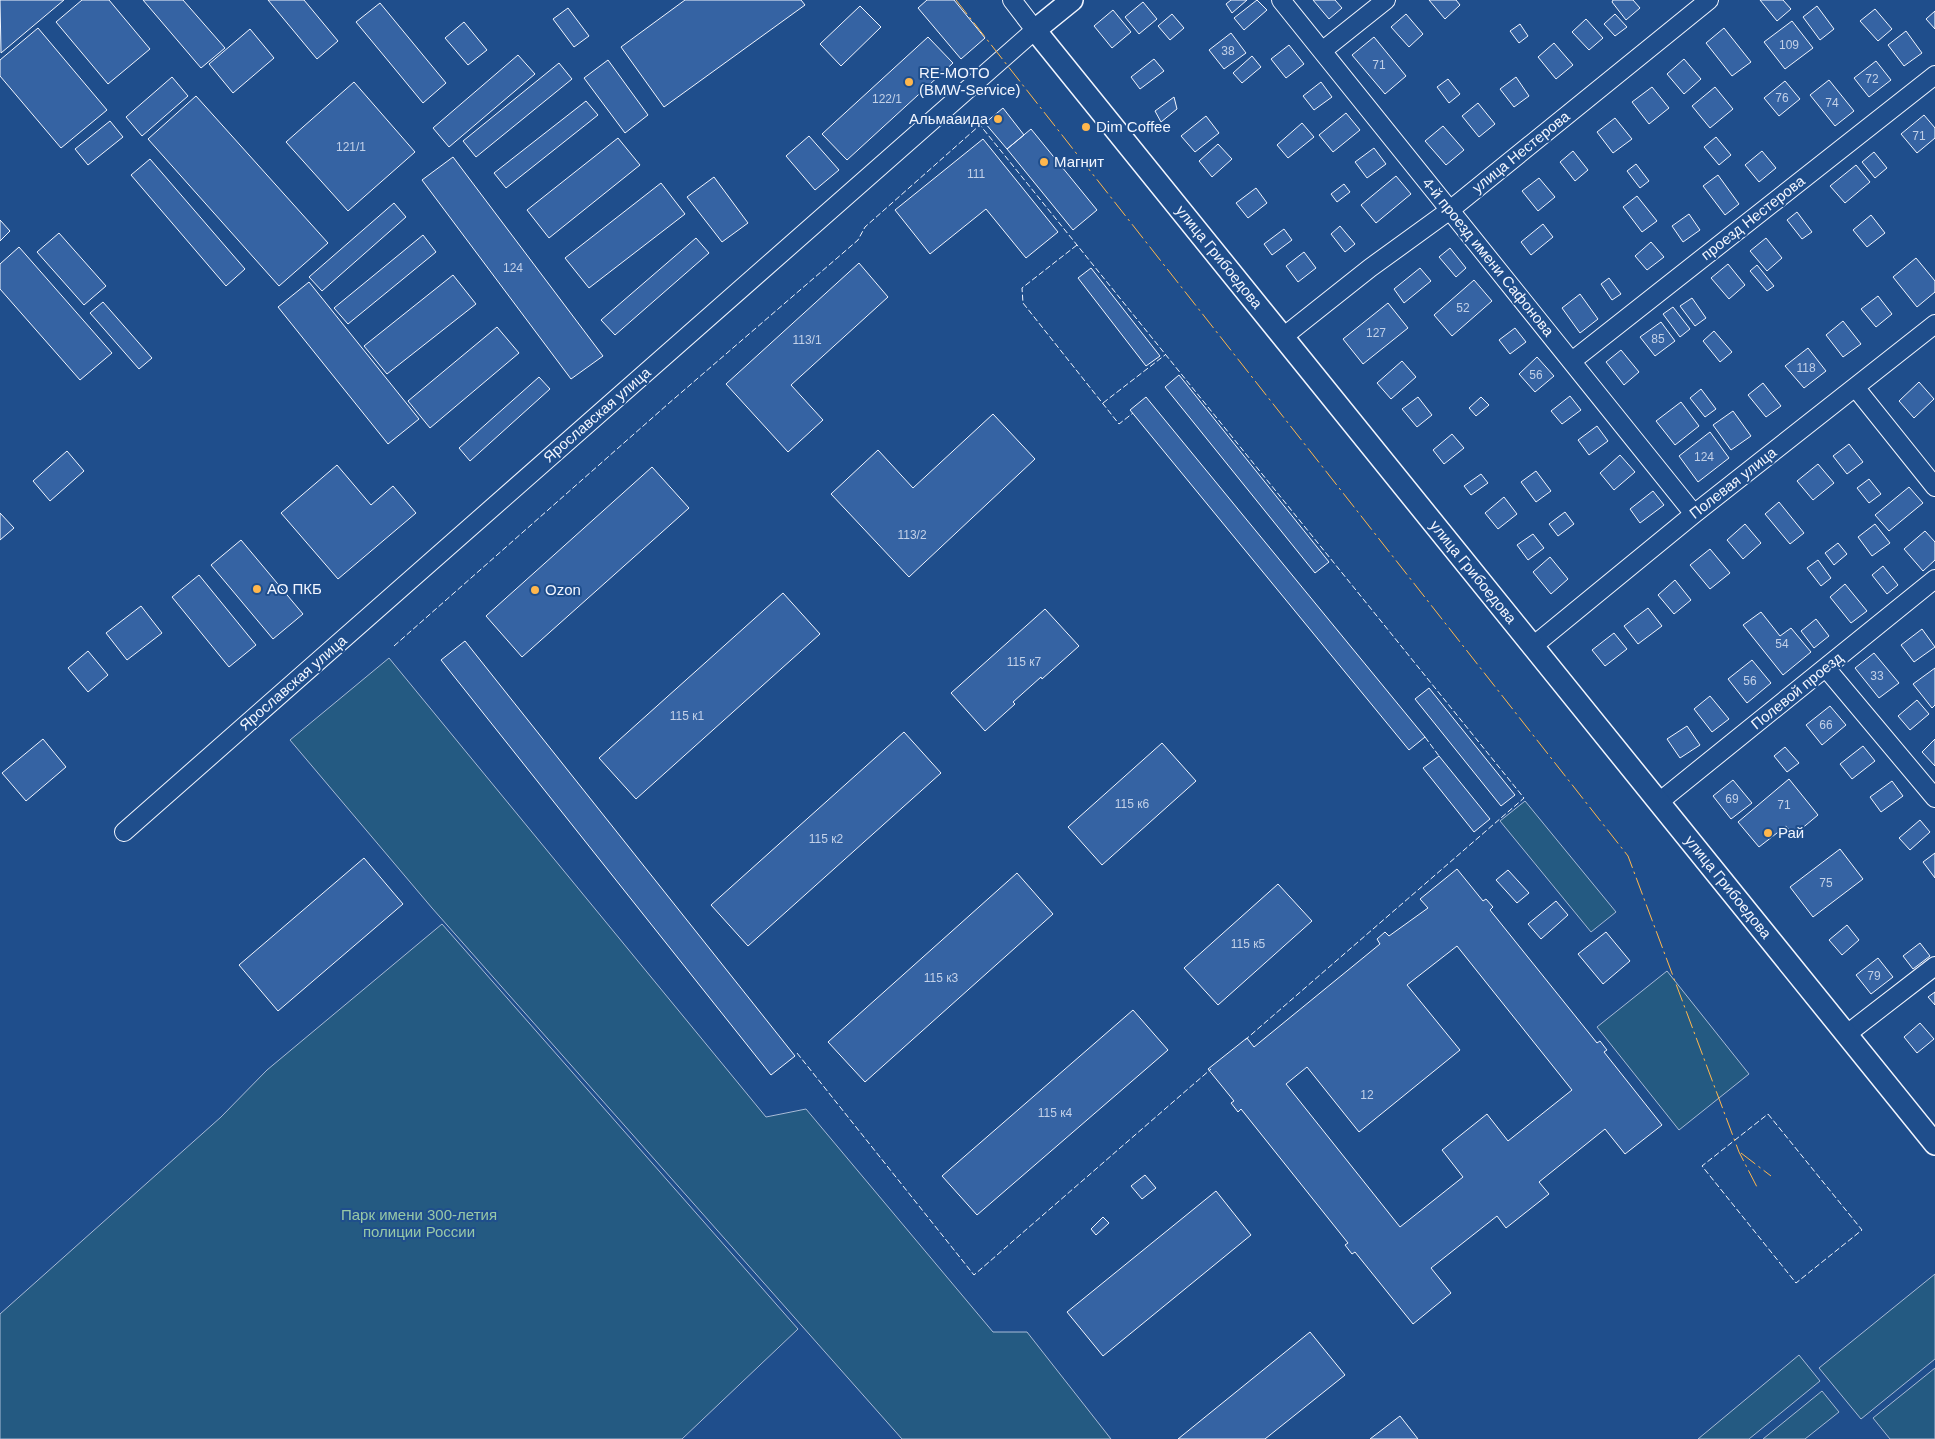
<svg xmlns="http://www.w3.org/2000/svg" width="1935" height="1439" font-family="Arial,sans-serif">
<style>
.green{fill:#245a82;stroke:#a8bbd7}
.building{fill:#3563a3;stroke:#f2f6ff;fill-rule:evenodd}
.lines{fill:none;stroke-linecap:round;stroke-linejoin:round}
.minor-casing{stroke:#f2f6ff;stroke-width:20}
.tertiary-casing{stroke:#f2f6ff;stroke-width:24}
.minor{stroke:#1f4e8c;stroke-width:18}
.tertiary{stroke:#1f4e8c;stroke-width:21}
.fence{stroke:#f2f6ff;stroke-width:1;stroke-dasharray:6 2.5;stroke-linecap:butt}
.power{stroke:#ffb74d;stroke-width:1;stroke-dasharray:18 4 2.5 4;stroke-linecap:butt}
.poi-dot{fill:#ffb74d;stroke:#1f4e8c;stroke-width:2}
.labels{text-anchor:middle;stroke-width:4;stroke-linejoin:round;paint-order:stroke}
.number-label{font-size:12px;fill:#c3d1e8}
.poi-label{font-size:15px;fill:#f2f6ff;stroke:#1f4e8c;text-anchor:start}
.street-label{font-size:15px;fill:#f2f6ff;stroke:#1f4e8c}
.park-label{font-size:15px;fill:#97c8a6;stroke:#1f4e8c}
</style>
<rect width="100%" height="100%" fill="#1f4e8c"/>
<path class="green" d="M 389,658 L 766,1117 L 806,1109 L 993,1332 L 1027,1332 L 1111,1439 L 902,1439 L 432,908 L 290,740 Z
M 1525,801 L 1616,912 L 1591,932 L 1500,821 Z
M 442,924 L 798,1329 L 682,1439 L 0,1439 L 0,1314 L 221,1117 L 267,1070 Z
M 1667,971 L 1749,1074 L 1679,1130 L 1597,1027 Z
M 1935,1274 L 1935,1359 L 1861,1419 L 1819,1368 Z
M 1799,1355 L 1820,1381 L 1749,1439 L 1698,1439 Z
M 1935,1368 L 1935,1439 L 1890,1439 L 1873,1418 Z
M 1822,1391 L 1839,1412 L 1805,1439 L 1763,1439 Z"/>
<path class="building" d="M 0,0 L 64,0 L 1,53 Z
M 82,0 L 109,0 L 150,49 L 108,84 L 56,22 Z
M 143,0 L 183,0 L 225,48 L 201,68 Z
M 268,0 L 304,0 L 338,41 L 317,59 Z
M 685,0 L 801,0 L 805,5 L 664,107 L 621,47 Z
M 927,0 L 954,0 L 985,38 L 961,59 L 918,8 Z
M 1231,0 L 1247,0 L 1232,13 L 1226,4 Z
M 1257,0 L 1267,10 L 1244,30 L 1234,18 Z
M 1313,0 L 1335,0 L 1342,8 L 1329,19 Z
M 1429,0 L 1456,0 L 1460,5 L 1445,19 Z
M 1613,0 L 1633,0 L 1640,8 L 1626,20 L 1612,2 Z
M 1760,0 L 1783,0 L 1791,9 L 1777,21 Z
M 1143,2 L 1157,19 L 1139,34 L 1125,17 Z
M 380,3 L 446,83 L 423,103 L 356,22 Z
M 860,6 L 881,27 L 841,66 L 820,44 Z
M 1817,6 L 1834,29 L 1820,40 L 1803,17 Z
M 568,8 L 589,36 L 574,47 L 553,19 Z
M 1875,9 L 1892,29 L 1878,41 L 1860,21 Z
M 1113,10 L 1131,32 L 1112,48 L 1094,26 Z
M 1935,11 L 1935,29 L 1926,19 Z
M 1172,14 L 1184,28 L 1170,40 L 1158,26 Z
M 1406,14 L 1423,34 L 1409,47 L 1391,27 Z
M 1615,14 L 1627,27 L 1615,36 L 1604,24 Z
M 1586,19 L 1603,38 L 1589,50 L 1572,32 Z
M 1792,21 L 1813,48 L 1785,69 L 1764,42 Z
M 464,22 L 487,50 L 468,65 L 445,38 Z
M 1520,24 L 1528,36 L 1519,43 L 1510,31 Z
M 38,28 L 107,110 L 61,148 L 0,76 L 0,60 Z
M 1724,28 L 1751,62 L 1732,76 L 1706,43 Z
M 250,29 L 274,58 L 233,93 L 209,64 Z
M 1906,31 L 1922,53 L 1904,66 L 1888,45 Z
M 1231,33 L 1246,53 L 1224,69 L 1209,50 Z
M 928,37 L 953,63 L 847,160 L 822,134 Z
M 1374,37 L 1406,76 L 1385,94 L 1352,55 Z
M 1554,43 L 1573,65 L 1556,79 L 1538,57 Z
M 1289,45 L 1304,64 L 1286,78 L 1271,59 Z
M 518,55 L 535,74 L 449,147 L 433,128 Z
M 1252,56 L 1261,67 L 1242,83 L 1233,73 Z
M 1154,59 L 1164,71 L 1140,89 L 1131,77 Z
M 1684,59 L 1701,79 L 1684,94 L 1667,74 Z
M 608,60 L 648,115 L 625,133 L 584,78 Z
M 1876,61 L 1891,80 L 1869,97 L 1854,78 Z
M 559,63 L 572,79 L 476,157 L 463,141 Z
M 172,77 L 188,96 L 142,136 L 126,117 Z
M 1516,77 L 1529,96 L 1514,107 L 1500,89 Z
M 1448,79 L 1460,94 L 1449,103 L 1437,87 Z
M 1829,80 L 1854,111 L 1835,126 L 1810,95 Z
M 1785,81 L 1800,99 L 1779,116 L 1764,98 Z
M 354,82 L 415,152 L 348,211 L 286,142 Z
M 1321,82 L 1332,97 L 1314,110 L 1303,96 Z
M 1652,87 L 1669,108 L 1649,124 L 1632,102 Z
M 1715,87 L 1733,109 L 1710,128 L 1692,106 Z
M 196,96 L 328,243 L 279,286 L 148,139 Z
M 1174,97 L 1177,109 L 1161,122 L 1155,111 Z
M 586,101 L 598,115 L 506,188 L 494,173 Z
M 1478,103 L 1495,124 L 1479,137 L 1462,116 Z
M 1003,108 L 1024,135 L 1007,149 L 985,123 Z
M 1346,113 L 1360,130 L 1333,152 L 1319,135 Z
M 1924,115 L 1935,128 L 1935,138 L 1917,153 L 1901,134 Z
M 1206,116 L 1219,133 L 1195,152 L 1181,136 Z
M 1615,118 L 1632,139 L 1613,153 L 1597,132 Z
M 110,121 L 123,137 L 88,165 L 75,149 Z
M 1302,123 L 1314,137 L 1288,158 L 1277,145 Z
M 1443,126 L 1464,150 L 1446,165 L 1425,141 Z
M 1031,129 L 1097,210 L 1073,230 L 1007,149 Z
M 809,136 L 839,170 L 815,190 L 786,156 Z
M 1716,137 L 1731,155 L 1719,165 L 1704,147 Z
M 618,138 L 640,165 L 549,238 L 527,210 Z
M 983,139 L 1058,232 L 1026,258 L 986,209 L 930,254 L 895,210 Z
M 1218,144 L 1232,159 L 1212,177 L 1199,161 Z
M 1374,148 L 1386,164 L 1367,178 L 1355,162 Z
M 1573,151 L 1588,170 L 1575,181 L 1560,162 Z
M 1762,151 L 1776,168 L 1759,182 L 1745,165 Z
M 1874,152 L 1887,168 L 1875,178 L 1862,162 Z
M 453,157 L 603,356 L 571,379 L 422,180 Z
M 150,159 L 245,269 L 226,286 L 131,175 Z
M 1636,164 L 1649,181 L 1640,188 L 1627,171 Z
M 1856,165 L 1870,182 L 1845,203 L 1830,186 Z
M 1718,175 L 1739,204 L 1725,215 L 1703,186 Z
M 1396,176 L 1411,194 L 1376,223 L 1361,205 Z
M 714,177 L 748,223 L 722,242 L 687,197 Z
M 1539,178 L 1555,197 L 1538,211 L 1522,191 Z
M 661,183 L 685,214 L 589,288 L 565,258 Z
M 1344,184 L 1350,192 L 1337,202 L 1331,194 Z
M 1256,188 L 1267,203 L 1248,218 L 1236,203 Z
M 1637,196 L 1657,221 L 1642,232 L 1623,207 Z
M 394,203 L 406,217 L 322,291 L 309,277 Z
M 1797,212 L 1812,232 L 1802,239 L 1787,220 Z
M 1689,214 L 1700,230 L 1683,242 L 1672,226 Z
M 1871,215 L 1885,233 L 1867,247 L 1853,230 Z
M 0,220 L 10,231 L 0,241 Z
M 1543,224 L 1553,237 L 1531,255 L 1521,242 Z
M 1340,226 L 1355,244 L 1345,252 L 1331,234 Z
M 1284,229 L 1292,240 L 1272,255 L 1264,244 Z
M 59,233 L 106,286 L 84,305 L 37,252 Z
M 423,235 L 436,252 L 348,324 L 334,308 Z
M 696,238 L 709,253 L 615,335 L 601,320 Z
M 1766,238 L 1782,258 L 1767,271 L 1750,251 Z
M 1651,242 L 1664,257 L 1647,270 L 1635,256 Z
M 19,247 L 112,353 L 80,380 L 0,289 L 0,264 Z
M 1450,248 L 1466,268 L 1456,277 L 1439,257 Z
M 1304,252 L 1316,268 L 1298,282 L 1286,266 Z
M 1916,258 L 1935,281 L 1935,292 L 1917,307 L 1893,277 Z
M 859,263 L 888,297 L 791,385 L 823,420 L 788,452 L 726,384 Z
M 1728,264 L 1745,285 L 1729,299 L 1711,278 Z
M 1757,265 L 1774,286 L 1767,291 L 1750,271 Z
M 1091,268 L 1160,356 L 1146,366 L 1078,278 Z
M 1420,268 L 1431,281 L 1404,303 L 1394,289 Z
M 453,275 L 476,304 L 387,374 L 364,346 Z
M 1609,278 L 1621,294 L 1612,300 L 1601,284 Z
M 1474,280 L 1492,301 L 1452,336 L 1434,315 Z
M 309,282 L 419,419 L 388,444 L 278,307 Z
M 1580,294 L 1598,319 L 1580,333 L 1562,308 Z
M 1878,296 L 1892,314 L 1876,327 L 1861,309 Z
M 1692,298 L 1706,318 L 1695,326 L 1680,306 Z
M 103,302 L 152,358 L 139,369 L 90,313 Z
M 1388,303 L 1408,328 L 1363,364 L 1343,339 Z
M 1673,307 L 1690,329 L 1680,337 L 1663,314 Z
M 1843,321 L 1861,344 L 1843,357 L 1826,335 Z
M 1661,322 L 1675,341 L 1655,356 L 1640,337 Z
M 497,327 L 519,353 L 430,428 L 408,401 Z
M 1515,328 L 1526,342 L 1510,354 L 1499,340 Z
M 1714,331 L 1732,352 L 1720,362 L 1703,341 Z
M 1808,348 L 1826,371 L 1804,388 L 1785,366 Z
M 1621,350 L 1639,372 L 1624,385 L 1606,362 Z
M 1537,357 L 1554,376 L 1535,392 L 1519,374 Z
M 1402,361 L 1416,377 L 1391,399 L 1377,383 Z
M 1179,375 L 1329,562 L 1315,573 L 1165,387 Z
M 539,377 L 550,389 L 470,461 L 459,448 Z
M 1919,382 L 1934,399 L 1914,418 L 1899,401 Z
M 1763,383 L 1781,406 L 1766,417 L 1748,395 Z
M 1701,389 L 1716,409 L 1705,417 L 1690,398 Z
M 1570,396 L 1581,410 L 1562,424 L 1551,411 Z
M 1146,397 L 1425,737 L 1409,750 L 1130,410 Z
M 1418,397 L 1432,415 L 1417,427 L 1402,409 Z
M 1481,397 L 1489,405 L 1476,416 L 1469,408 Z
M 1681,402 L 1699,426 L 1675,445 L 1656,421 Z
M 1733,411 L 1751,436 L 1731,450 L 1713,425 Z
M 993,414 L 1035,459 L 909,577 L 831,494 L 878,450 L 913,488 Z
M 1597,426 L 1608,441 L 1589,455 L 1578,440 Z
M 1710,432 L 1729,458 L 1698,482 L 1679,456 Z
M 1452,434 L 1464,448 L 1444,464 L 1433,450 Z
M 1849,444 L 1863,462 L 1847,474 L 1833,456 Z
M 67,451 L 84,471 L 50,501 L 33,481 Z
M 1620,455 L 1635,472 L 1614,490 L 1600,473 Z
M 1818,464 L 1834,483 L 1813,500 L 1797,481 Z
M 337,465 L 371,505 L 393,486 L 416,513 L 338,579 L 281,513 Z
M 652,467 L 689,508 L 522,657 L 486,616 Z
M 1536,471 L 1551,491 L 1536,502 L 1521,482 Z
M 1481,474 L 1488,483 L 1471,495 L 1464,486 Z
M 1869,479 L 1881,494 L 1869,503 L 1857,488 Z
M 1909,487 L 1923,503 L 1889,531 L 1875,515 Z
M 1653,491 L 1664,505 L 1640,523 L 1630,509 Z
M 1504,497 L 1517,514 L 1498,529 L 1485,513 Z
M 1779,502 L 1804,533 L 1790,544 L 1765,514 Z
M 1565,512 L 1574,524 L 1558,536 L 1549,524 Z
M 0,513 L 14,528 L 0,540 Z
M 1745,524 L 1761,543 L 1743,559 L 1727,540 Z
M 1875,524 L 1890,543 L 1872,556 L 1858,537 Z
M 1925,531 L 1935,542 L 1935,560 L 1923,571 L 1904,549 Z
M 1533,534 L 1544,548 L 1528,560 L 1517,545 Z
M 241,540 L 303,614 L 273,639 L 211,565 Z
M 1838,543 L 1847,554 L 1834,565 L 1825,553 Z
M 1710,549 L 1730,573 L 1710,589 L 1690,565 Z
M 1550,557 L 1568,579 L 1551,594 L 1533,572 Z
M 1818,560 L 1831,578 L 1821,586 L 1807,568 Z
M 1883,566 L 1898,585 L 1887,594 L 1872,575 Z
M 199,575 L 256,645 L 229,667 L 172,597 Z
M 1675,580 L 1691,600 L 1674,614 L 1658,595 Z
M 1845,584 L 1867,611 L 1851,623 L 1830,597 Z
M 783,593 L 820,634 L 636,799 L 599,758 Z
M 141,606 L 162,633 L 127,660 L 106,633 Z
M 1648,608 L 1662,626 L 1638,644 L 1624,626 Z
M 1045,609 L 1079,646 L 1042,679 L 1041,677 L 1013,702 L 1015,704 L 985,731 L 951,693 Z
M 1761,612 L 1780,636 L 1791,628 L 1811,652 L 1783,675 L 1743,625 Z
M 1816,619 L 1829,636 L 1814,648 L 1801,631 Z
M 1922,629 L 1935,647 L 1914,662 L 1901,645 Z
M 1614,633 L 1627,649 L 1605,666 L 1592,650 Z
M 465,641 L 795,1056 L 771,1075 L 441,660 Z
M 88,651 L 108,675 L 88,692 L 68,668 Z
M 1874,653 L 1899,683 L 1879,698 L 1855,668 Z
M 1752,660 L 1771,683 L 1747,703 L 1728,679 Z
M 1935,668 L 1935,705 L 1932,708 L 1913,684 Z
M 1429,688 L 1515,795 L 1501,806 L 1415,699 Z
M 1710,696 L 1729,719 L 1712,732 L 1694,709 Z
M 1917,700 L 1929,714 L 1910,730 L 1898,716 Z
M 1830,706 L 1846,725 L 1822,745 L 1806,725 Z
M 1687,726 L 1700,745 L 1680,758 L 1667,739 Z
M 904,732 L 941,773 L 748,946 L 711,905 Z
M 43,739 L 66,767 L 26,801 L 2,773 Z
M 1935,739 L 1935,766 L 1922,752 Z
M 1162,743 L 1196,781 L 1102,865 L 1068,827 Z
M 1863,746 L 1875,761 L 1852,779 L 1840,764 Z
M 1785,747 L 1799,763 L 1787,772 L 1774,756 Z
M 1439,756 L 1490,819 L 1474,832 L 1423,768 Z
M 1789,779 L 1818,815 L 1794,835 L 1786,826 L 1759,847 L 1738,822 Z
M 1733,780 L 1752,803 L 1731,819 L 1713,796 Z
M 1892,781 L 1903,796 L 1881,812 L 1870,797 Z
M 1920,820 L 1930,832 L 1910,850 L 1899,838 Z
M 1840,849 L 1863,879 L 1813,917 L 1790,887 Z
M 1935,853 L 1935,878 L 1923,862 Z
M 364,858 L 403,904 L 278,1011 L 239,965 Z
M 1457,869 L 1483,901 L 1486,899 L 1493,907 L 1490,910 L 1597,1043 L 1600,1041 L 1607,1050 L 1604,1052 L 1662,1125 L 1625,1154 L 1605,1129 L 1539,1182 L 1549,1194 L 1506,1228 L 1497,1216 L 1431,1268 L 1451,1293 L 1413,1324 L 1355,1252 L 1352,1254 L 1345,1245 L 1348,1243 L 1241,1109 L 1238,1112 L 1231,1103 L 1234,1101 L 1208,1069 L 1247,1038 L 1254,1047 L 1380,944 L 1377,939 L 1385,932 L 1389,936 L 1428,908 L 1420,899 ZM 1457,946 L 1572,1090 L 1508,1141 L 1487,1114 L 1442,1150 L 1463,1177 L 1400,1227 L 1286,1084 L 1307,1067 L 1359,1132 L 1460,1050 L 1407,985 Z
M 1508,870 L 1529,893 L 1517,903 L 1496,880 Z
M 1017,873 L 1053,914 L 865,1082 L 828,1042 Z
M 1278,884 L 1312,921 L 1218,1005 L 1184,968 Z
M 1556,901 L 1568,915 L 1541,939 L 1528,924 Z
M 1847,925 L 1859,940 L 1842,955 L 1829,940 Z
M 1606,932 L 1630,961 L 1603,984 L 1578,954 Z
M 1920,943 L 1930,956 L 1913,969 L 1903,956 Z
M 1878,958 L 1893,977 L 1871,994 L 1856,975 Z
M 1935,992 L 1935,1005 L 1928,997 Z
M 1133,1010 L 1168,1050 L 977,1215 L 942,1176 Z
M 1920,1023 L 1934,1039 L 1917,1053 L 1904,1037 Z
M 1145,1175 L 1156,1188 L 1142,1199 L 1131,1186 Z
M 1216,1191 L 1251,1235 L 1103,1356 L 1067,1312 Z
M 1103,1217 L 1109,1223 L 1096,1235 L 1091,1229 Z
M 1310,1332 L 1345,1375 L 1265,1439 L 1178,1439 Z
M 1400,1416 L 1418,1439 L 1370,1439 Z"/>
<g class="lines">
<defs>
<path id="minor" d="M 1281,0 L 1694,514
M 1322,51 L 1386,0
M 1283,337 L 1370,268 L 1450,210 L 1709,0
M 1572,361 L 1935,75
M 1855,387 L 1935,487
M 1533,646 L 1694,514 L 1935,324
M 1826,668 L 1935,798
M 1659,802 L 1935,579
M 124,832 L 1035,30 L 1012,0
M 1847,1034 L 1935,966"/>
<path id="tertiary" d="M 1072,0 L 1035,30 L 1935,1144"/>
</defs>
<use href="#minor" class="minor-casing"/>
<use href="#tertiary" class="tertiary-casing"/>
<use href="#minor" class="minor"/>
<use href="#tertiary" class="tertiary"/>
<path class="fence" d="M 1077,245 L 1022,288 L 1023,303 L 1119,424 L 1133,413
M 1103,403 L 1165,355
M 394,646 L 668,404 L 858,240 L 865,227 L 980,125 L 1524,798 L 1245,1040
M 1425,737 L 1439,756
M 797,1053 L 974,1275 L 1211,1069
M 1768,1114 L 1862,1230 L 1796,1283 L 1702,1166 Z"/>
<path class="power" d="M 956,0 L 1628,856 L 1739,1152 L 1758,1189
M 1741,1153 L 1771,1176"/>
</g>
<g class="poi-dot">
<circle cx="909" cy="82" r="5"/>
<circle cx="998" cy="119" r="5"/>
<circle cx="1086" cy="127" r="5"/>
<circle cx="1044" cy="162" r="5"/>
<circle cx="257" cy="589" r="5"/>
<circle cx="535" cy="590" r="5"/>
<circle cx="1768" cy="833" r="5"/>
</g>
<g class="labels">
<g class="number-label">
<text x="1789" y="49">109</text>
<text x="1228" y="55">38</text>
<text x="1379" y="69">71</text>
<text x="1872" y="83">72</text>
<text x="1782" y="102">76</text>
<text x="887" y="103">122/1</text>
<text x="1832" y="107">74</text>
<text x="1919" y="140">71</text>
<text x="351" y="151">121/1</text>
<text x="976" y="178">111</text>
<text x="513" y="272">124</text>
<text x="1463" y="312">52</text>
<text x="1376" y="337">127</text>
<text x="1658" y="343">85</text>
<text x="807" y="344">113/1</text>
<text x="1806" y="372">118</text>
<text x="1536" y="379">56</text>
<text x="1704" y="461">124</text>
<text x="912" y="539">113/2</text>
<text x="1782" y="648">54</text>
<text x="1024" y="666">115 к7</text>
<text x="1877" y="680">33</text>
<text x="1750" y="685">56</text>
<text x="687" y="720">115 к1</text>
<text x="1826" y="729">66</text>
<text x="1732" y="803">69</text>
<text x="1132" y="808">115 к6</text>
<text x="1784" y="809">71</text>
<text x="826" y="843">115 к2</text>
<text x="1826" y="887">75</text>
<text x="1248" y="948">115 к5</text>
<text x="1874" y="980">79</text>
<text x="941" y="982">115 к3</text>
<text x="1367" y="1099">12</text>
<text x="1055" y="1117">115 к4</text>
</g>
<g class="poi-label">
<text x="919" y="78">RE-MOTO<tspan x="919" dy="17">(BMW-Service)</tspan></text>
<text x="988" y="124" text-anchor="end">Альмааида</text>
<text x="1096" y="132">Dim Coffee</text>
<text x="1054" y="167">Магнит</text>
<text x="267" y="594">АО ПКБ</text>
<text x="545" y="595">Ozon</text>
<text x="1778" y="838">Рай</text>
</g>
<g class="street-label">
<text transform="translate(1521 152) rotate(-39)" y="5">улица Нестерова</text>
<text transform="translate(1753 218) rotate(-38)" y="5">проезд Нестерова</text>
<text transform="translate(1219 257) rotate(51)" y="5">улица Грибоедова</text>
<text transform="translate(1488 257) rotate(51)" y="5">4-й проезд имени Сафонова</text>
<text transform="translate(597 415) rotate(-41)" y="5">Ярославская улица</text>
<text transform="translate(1733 483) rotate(-38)" y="5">Полевая улица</text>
<text transform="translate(1473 572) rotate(51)" y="5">улица Грибоедова</text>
<text transform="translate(293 683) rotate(-41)" y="5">Ярославская улица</text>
<text transform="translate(1797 691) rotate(-39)" y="5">Полевой проезд</text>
<text transform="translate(1728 887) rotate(51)" y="5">улица Грибоедова</text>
</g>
<g class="park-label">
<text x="419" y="1220">Парк имени 300-летия<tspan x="419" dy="17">полиции России</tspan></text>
</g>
</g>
</svg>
